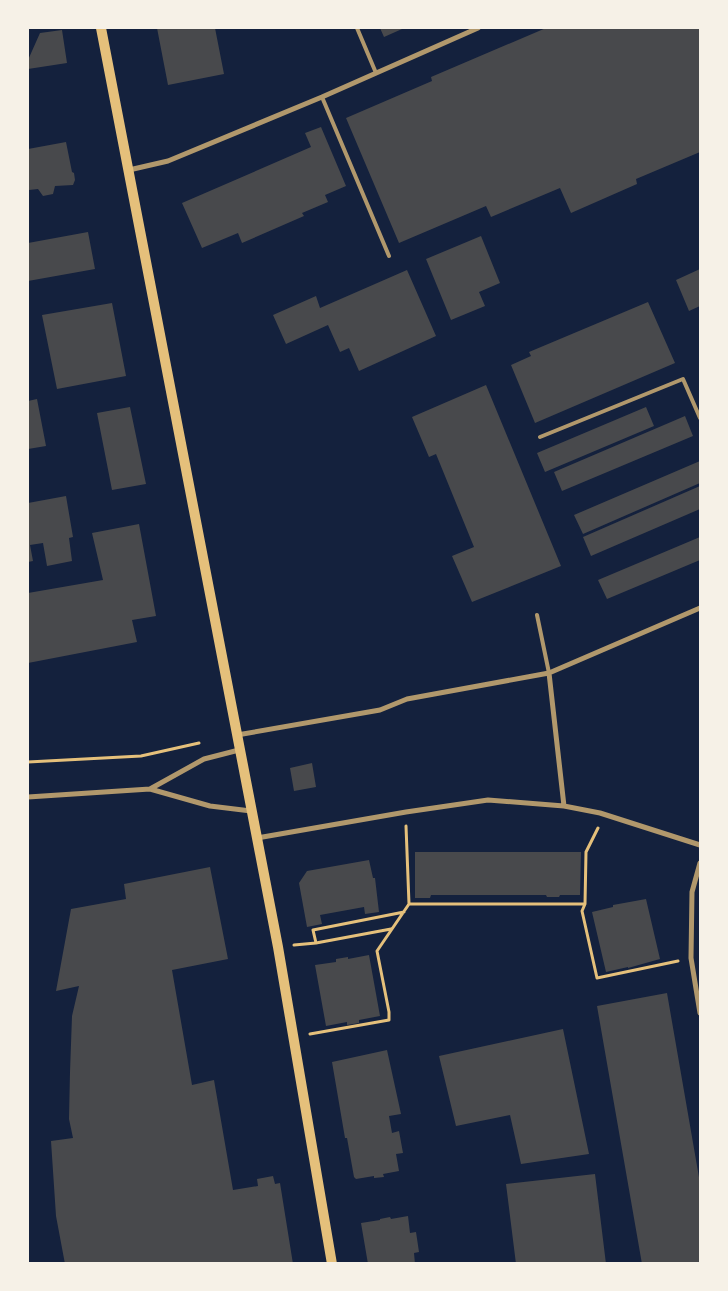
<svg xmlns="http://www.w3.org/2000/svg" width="728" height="1291" font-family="'DejaVu Sans',sans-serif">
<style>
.building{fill:#48494c}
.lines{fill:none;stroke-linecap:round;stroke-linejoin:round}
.path{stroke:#e5c07b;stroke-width:3}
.service{stroke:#b1986c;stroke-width:4}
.minor{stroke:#b1986c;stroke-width:5}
.secondary{stroke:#e5c07b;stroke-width:10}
</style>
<rect width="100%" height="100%" fill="#14213d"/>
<path class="building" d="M 157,28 L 215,28 L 224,74 L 168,85 Z
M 380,28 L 401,28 L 402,29 L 384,37 Z
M 546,28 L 700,28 L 700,152 L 636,179 L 637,184 L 571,213 L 560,188 L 491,217 L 486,206 L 399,243 L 346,118 L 432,81 L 431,77 Z
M 62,30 L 67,63 L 28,69 L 28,60 L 40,33 Z
M 321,127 L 346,186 L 325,195 L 328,202 L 302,213 L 304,216 L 242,243 L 238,233 L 202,248 L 182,203 L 311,147 L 305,133 Z
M 66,142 L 72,172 L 74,173 L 75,180 L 73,185 L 55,186 L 53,194 L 43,196 L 38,189 L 29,190 L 28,181 L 28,149 Z
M 88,232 L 95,269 L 28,281 L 28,243 Z
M 481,236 L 500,283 L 479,292 L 485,306 L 451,320 L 426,259 Z
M 700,269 L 700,306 L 689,311 L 676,280 Z
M 407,270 L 436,336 L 359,371 L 349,348 L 340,352 L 328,325 L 286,344 L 273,315 L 316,296 L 320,308 Z
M 648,302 L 675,363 L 535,423 L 511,365 L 531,356 L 529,352 Z
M 112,303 L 126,376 L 57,389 L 42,315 Z
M 486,385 L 561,566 L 472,602 L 452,556 L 474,547 L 436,454 L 429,457 L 412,417 Z
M 37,399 L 46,446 L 28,449 L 28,401 Z
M 130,407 L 146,484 L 112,490 L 97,413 Z
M 646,407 L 654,426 L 545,472 L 537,453 Z
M 685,416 L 693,436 L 562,491 L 554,472 Z
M 700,461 L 700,483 L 583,534 L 574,515 Z
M 700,486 L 700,509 L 591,556 L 583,537 Z
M 66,496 L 73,537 L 69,538 L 72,561 L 47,566 L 43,543 L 30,545 L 33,561 L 28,562 L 28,503 Z
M 139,524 L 156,616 L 132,620 L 137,642 L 28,663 L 28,593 L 103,580 L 92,533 Z
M 700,537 L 700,560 L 607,599 L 598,580 Z
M 312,763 L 316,787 L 294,791 L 290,768 Z
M 415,852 L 581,852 L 580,895 L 560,895 L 559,897 L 547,897 L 546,895 L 431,895 L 430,898 L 415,898 Z
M 369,860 L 373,878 L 375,878 L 379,912 L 365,914 L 364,907 L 320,915 L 322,924 L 307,927 L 299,883 L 307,871 Z
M 210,867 L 228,959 L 172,970 L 192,1085 L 214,1080 L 233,1190 L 258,1186 L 257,1179 L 273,1176 L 275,1184 L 280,1183 L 293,1264 L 65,1264 L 56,1216 L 51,1141 L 73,1138 L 69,1119 L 70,1072 L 72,1016 L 79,986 L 56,991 L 71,909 L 126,899 L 124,884 Z
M 646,899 L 660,959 L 628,968 L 628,967 L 606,972 L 592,912 L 613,907 L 613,905 Z
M 369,955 L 380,1016 L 359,1020 L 359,1023 L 347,1025 L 347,1022 L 326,1026 L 315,965 L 336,962 L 336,959 L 348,957 L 348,959 Z
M 667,993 L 700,1183 L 700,1264 L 642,1264 L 597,1006 Z
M 563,1029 L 589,1154 L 521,1164 L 510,1115 L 456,1126 L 439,1056 Z
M 387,1050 L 401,1114 L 389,1116 L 392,1133 L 399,1131 L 403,1153 L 396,1154 L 399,1171 L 383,1174 L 384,1177 L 374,1178 L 374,1176 L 356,1179 L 354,1177 L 347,1138 L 345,1138 L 332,1062 Z
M 595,1174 L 606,1264 L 516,1264 L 506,1184 Z
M 408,1216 L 410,1233 L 416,1232 L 419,1252 L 414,1253 L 415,1264 L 368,1264 L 361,1223 L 380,1220 L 380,1219 L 390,1217 L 391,1219 Z"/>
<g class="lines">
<path class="path" d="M 28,762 L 141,756 L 199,743
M 406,826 L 409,904 L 584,904
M 598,828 L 586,852 L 585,904 L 582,911 L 597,978 L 678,961
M 316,943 L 313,930 L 404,912
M 294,945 L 316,943 L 391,929
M 310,1034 L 389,1020 L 389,1012 L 377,951 L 409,904"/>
<path class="service" d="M 357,28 L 376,73
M 322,97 L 389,256
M 540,437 L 683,379 L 700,418
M 537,615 L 549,673"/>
<path class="minor" d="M 129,170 L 168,161 L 322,97 L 478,28
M 549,673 L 564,806
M 237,735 L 380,710 L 407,699 L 549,673 L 700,608
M 150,789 L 204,759 L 239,750
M 28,797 L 150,789 L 210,806 L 251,811
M 257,838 L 406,812 L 488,800 L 564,806 L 600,813 L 700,845
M 700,863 L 692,892 L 691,958 L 700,1013"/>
<path class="secondary" d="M 101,28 L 278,947 L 332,1264"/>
</g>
<rect width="728" height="1291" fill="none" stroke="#f6f1e7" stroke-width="58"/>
</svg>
